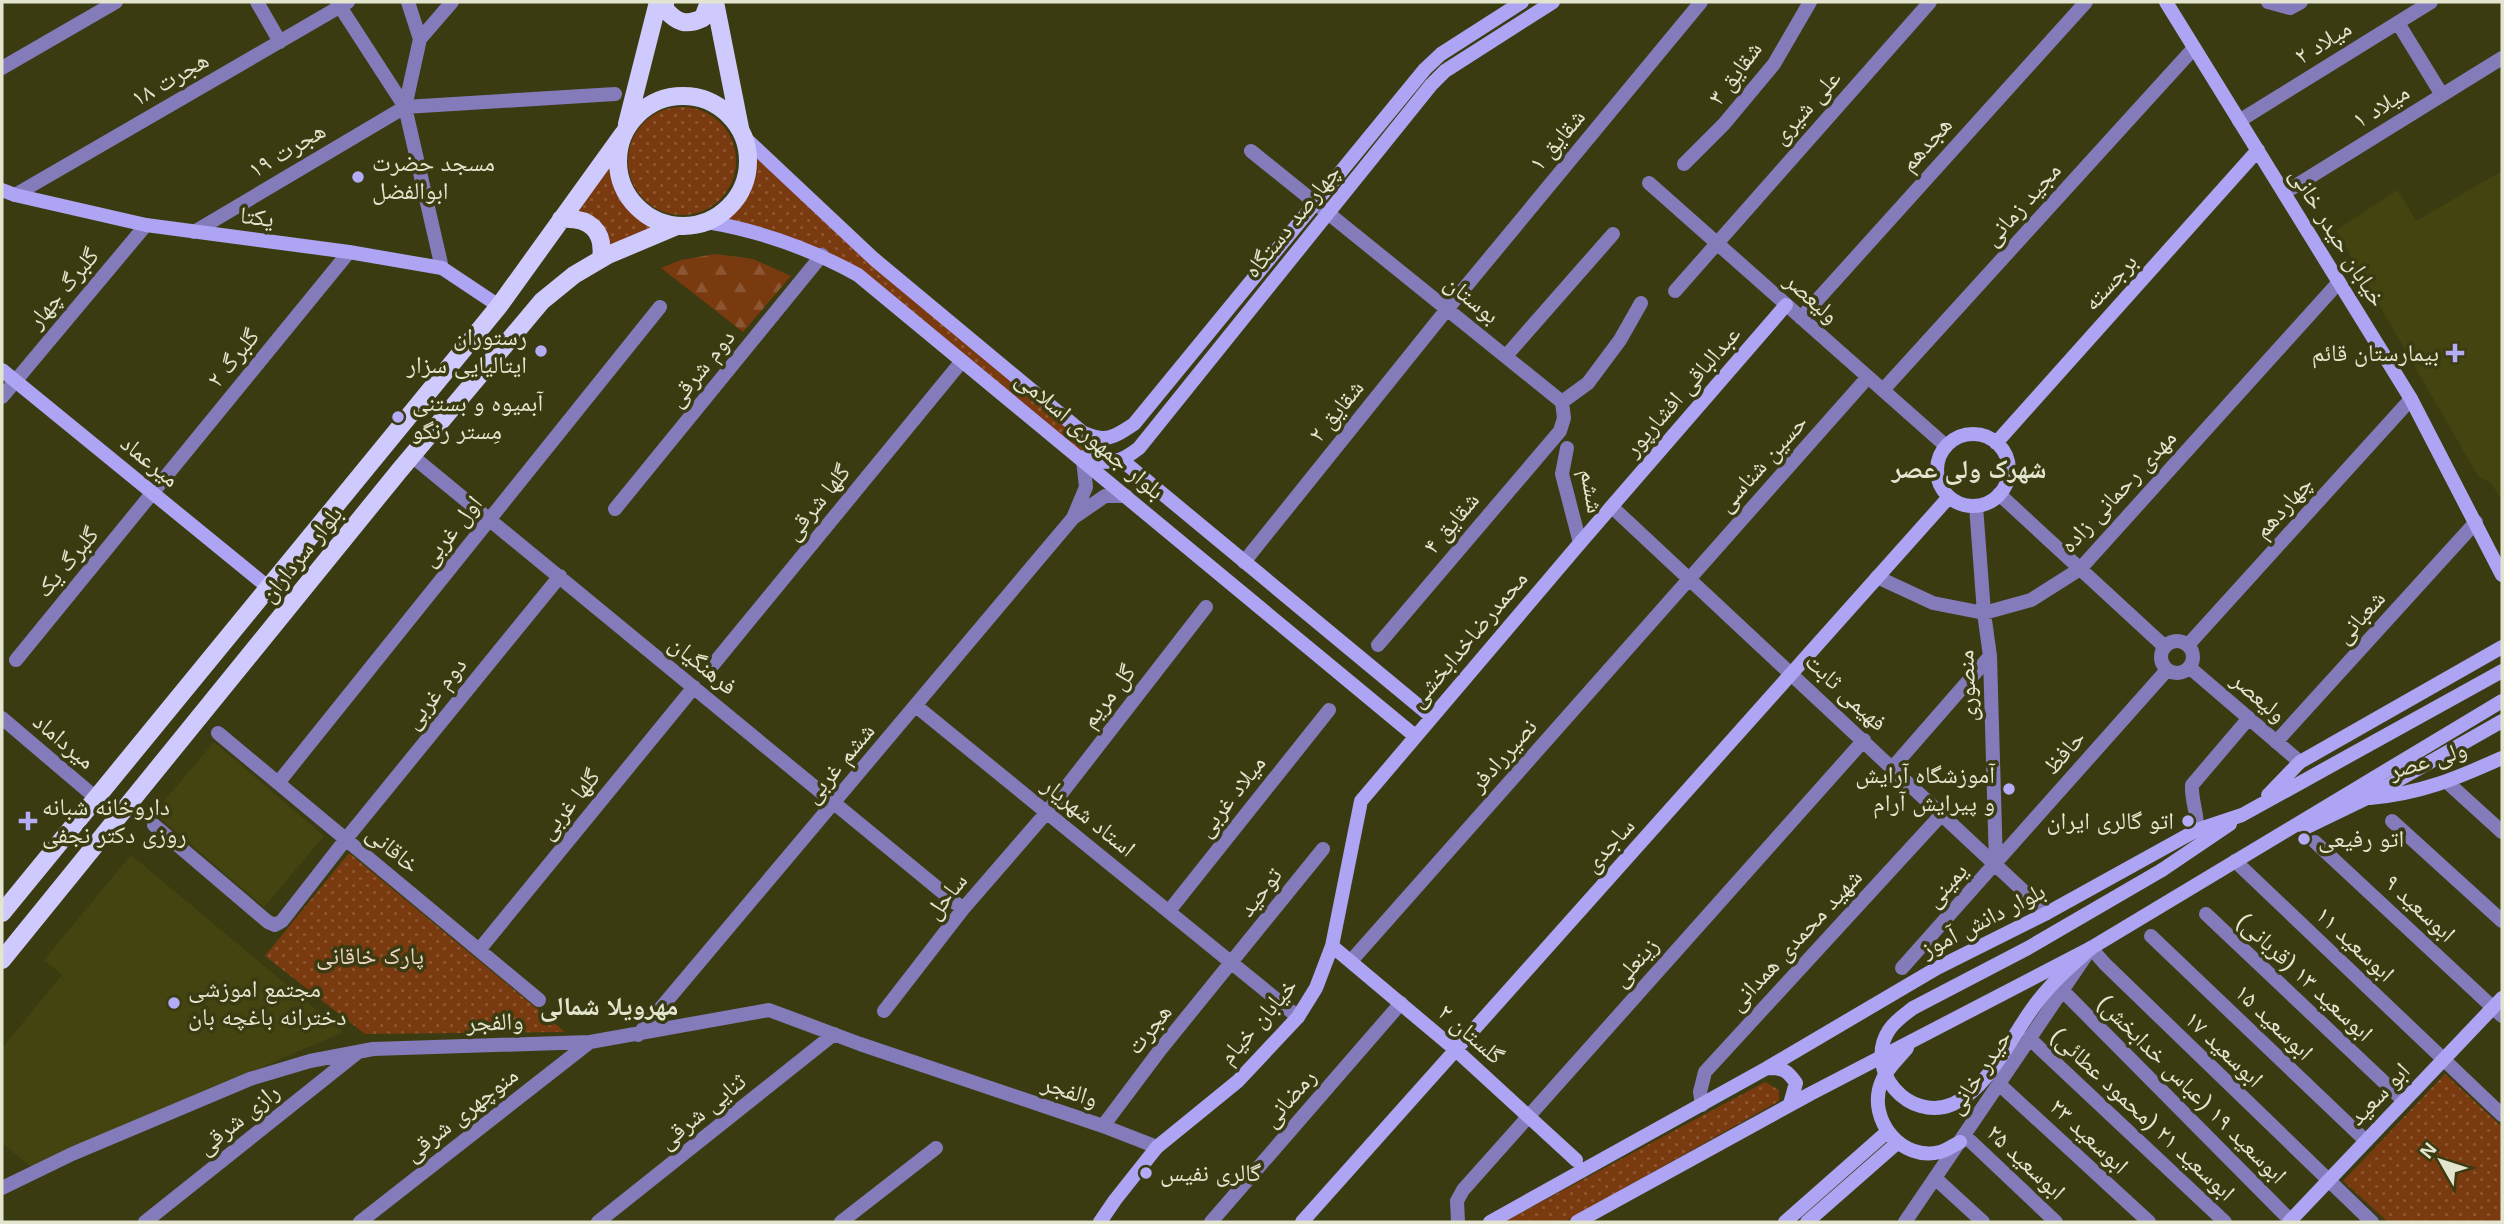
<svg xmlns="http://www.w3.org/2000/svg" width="2504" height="1224" font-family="Arial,'Noto Naskh Arabic',sans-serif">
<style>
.built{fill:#441}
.green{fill:url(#green-dots)}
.forest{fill:url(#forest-firs)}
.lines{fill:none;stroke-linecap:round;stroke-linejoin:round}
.street{stroke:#837bba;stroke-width:14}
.secondary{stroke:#ada4f3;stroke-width:14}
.primary{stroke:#cfcafd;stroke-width:18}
.secondary-bridge{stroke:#ada4f3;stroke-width:14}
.poi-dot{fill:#b5acf8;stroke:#3b3b12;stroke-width:2.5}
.labels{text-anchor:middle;stroke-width:7;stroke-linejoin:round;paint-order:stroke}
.street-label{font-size:24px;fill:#e4e5cf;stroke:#3b3b12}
.poi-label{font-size:24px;fill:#e4e5cf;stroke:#3b3b12;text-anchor:start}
.park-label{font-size:24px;fill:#efd4c6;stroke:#3b3b12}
.neighbourhood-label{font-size:26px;font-weight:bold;fill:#e4e5cf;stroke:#3b3b12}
</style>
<defs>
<pattern id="green-dots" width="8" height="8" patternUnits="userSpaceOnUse" patternTransform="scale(1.75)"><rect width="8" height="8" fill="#793a10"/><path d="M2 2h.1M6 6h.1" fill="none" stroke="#8c5632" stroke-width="1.8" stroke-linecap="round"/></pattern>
<pattern id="forest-firs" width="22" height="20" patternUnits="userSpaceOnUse" patternTransform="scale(1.75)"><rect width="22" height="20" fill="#793a10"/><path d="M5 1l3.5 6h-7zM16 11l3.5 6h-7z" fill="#8c5632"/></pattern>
</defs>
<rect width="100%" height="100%" fill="#3b3b12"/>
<path class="built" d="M 2502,171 L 2502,501 L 2491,483 L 2478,476 L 2336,230 L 2398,190 L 2416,221 Z
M 214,742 L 324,836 L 264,907 L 154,813 Z
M 131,855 L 343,1032 L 31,1167 L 2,1143 L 2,1048 L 62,975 L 44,960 Z"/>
<path class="green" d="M628 161a54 54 0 1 1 108 0a54 54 0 1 1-108 0Z
M 751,151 L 891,281 L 1086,442 L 1094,457 L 1078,451 L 862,271 L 722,220 C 745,203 754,179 751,151 Z
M 611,159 C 609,194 633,214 661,228 L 607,251 L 575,208 Z
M 349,853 L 565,1032 L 365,1034 L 265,956 Z
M 2445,1074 L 2502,1127 L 2502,1222 L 2388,1222 L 2343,1181 Z
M 1765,1082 L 1779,1090 L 1779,1101 L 1564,1222 L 1504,1222 Z"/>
<path class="forest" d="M 715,254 L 753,259 L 791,276 L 743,332 L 661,268 L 681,260 Z"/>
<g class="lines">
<path class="street" d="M 257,2 L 280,42
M 337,2 L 405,107 L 442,268
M 2268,2 L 2290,8 L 2301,2
M 2398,23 L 2442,95
M 420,39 L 452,2
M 2,68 L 116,2
M 405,107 L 420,39 L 408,2
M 2239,121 L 2431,2
M 1251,151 L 1562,402 L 1564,418 L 1560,431 L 1378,645
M 1684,164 L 1724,124 L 1774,64 L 1810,2
M 1649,183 L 1946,446
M 2284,193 L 2502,58
M 15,195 L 348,2
M 194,232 L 405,107 L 615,94
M 1675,291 L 1930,2
M 1801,318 L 2086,2
M 1506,356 L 1613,234
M 1883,390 L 2194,48
M 2,397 L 146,225
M 1562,402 L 1588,383 L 1620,340 L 1641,303
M 1567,448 L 1562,474 L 1580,543
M 412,456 L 963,909
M 1083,460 L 1086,487 L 1073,518 L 1105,496 L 1126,496
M 1999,494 L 2165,647
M 1976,506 L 1984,613 L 1990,656 L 1996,865
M 1612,507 L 2047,913
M 615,509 L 822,255
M 1244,562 L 1448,308 L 1701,2
M 1877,577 L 1933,603 L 1984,613 L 2031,600 L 2080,569 L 2339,282
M2161 657a16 16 0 1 1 32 0a16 16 0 1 1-32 0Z
M 2188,645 L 2411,399
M 16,660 L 349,252
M 2189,667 L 2300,762
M 707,672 L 962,361
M 916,706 L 1298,1017
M 2,718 L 96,798
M 218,733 L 539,1000
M 2276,742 L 2476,522
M 1893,767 L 1990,656
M 2447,782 L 2502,832
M 278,783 L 660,307
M 2392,821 L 2502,921
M 154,825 L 268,922 L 275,925 L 282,921 L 346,839 L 560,576
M 2197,830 C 2198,814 2191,800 2192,785 L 2249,718
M 2315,842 L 2502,1016
M 2235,861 L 2502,1115
M 1169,911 L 1329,710
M 2206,914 L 2404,1101
M 2151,936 L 2366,1141
M 479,950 L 694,687
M 1351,961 L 1868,377
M 1902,968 L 2167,670
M 2062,990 L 2292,1222
M 884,1011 L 963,909 L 1047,812 L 1206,607
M 638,1035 L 1073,518
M 2029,1038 L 2225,1222
M 1999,1084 L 2149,1222
M 1702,1105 L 1700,1092 L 1705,1072 L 1942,814
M 1103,1126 L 1160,1050 L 1323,849
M 1964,1135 L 2056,1222
M 1935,1178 L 1983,1222
M 2,1188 L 72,1154 L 250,1079 L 310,1061 L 373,1049 L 590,1042 L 769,1010 L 860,1044 L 1103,1126 L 1157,1147
M 145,1222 L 357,1053
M 360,1222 L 590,1042
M 598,1222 L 834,1034
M 841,1222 L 936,1148
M 1211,1222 L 1401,1003
M 1458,1222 L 1457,1201 L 1463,1190 L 1864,740
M 1905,1222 L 2091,948 L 2105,964 L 2372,1222"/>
<path class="secondary" d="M 2166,2 L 2411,399 L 2502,575
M 743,136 L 874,259 L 1082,432 C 1106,443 1113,438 1134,424 L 1425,69 L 1441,54 L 1522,2
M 2,190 L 15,195 L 146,225 L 349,252 L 442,268 L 499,306
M 707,222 C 761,231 809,248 858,275 L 1415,736
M 2,370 L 269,588
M1937 470a36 36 0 1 1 72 0a36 36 0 1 1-72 0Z
M 1996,443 L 2258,150
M 1084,457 C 1108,465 1119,464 1139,448 L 1431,85 L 1445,71 L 1553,2
M 1123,461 L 1432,717
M 2268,795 L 2300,762 L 2502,647
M 2370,798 C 2422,793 2455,779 2502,758
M 2305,828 L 2365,799 L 2502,721
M 2162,870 L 2230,824
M 1332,946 L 1457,1051 L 1576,1160
M 1907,1048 C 1898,1059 1886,1069 1881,1083 C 1867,1120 1902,1162 1940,1152 C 1947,1150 1954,1145 1960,1142
M 1767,1068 C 1783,1068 1787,1070 1796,1083 L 1790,1104
M 1100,1222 L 1115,1200 L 1157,1147 L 1238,1081 L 1298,1017 L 1316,988 L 1332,946 L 1361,801 L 1580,543 L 1786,305
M 1302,1222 L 1949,497
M 1490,1222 L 1767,1068 L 1937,968 L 2047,913 L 2197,830 L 2242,815 L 2502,671
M 1577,1222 L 1810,1094 L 2091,948 L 2502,701
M 1785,1222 L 1887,1132
M 1807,1222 L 1897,1143
M 2289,1222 L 2502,998"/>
<path class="primary" d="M 665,2 L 665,9 C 677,23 686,26 703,18 L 709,2
M 715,2 L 740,128
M618 161a65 65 0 1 1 130 0a65 65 0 1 1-130 0Z
M 627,124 L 658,2
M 561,219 C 589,217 605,230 601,259
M 2,913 L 499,306 L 623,134
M 2,960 L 399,471 L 542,301 L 574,275 L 608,255 L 677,226"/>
<path class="secondary-bridge" d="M 2091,948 C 2072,965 2053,981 2038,1001 C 2013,1032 1991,1087 1953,1104 C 1909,1123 1863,1070 1889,1030 C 1895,1021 1904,1015 1913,1008 L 2028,948 L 2162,870"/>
</g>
<g class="poi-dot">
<circle cx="358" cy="177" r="7"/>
<circle cx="541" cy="351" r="7"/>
<path d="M2451.5 342.5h7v7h7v7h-7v7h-7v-7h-7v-7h7z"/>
<circle cx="398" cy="417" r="7"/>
<circle cx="2009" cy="789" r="7"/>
<path d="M24.5 810.5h7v7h7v7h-7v7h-7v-7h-7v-7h7z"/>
<circle cx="2188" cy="821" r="7"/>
<circle cx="2304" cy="839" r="7"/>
<circle cx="174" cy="1003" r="7"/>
<circle cx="1146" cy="1173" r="7"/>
</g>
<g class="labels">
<g class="street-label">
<text transform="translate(2323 42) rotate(-32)" y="8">میلاد ۲</text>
<text transform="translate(1735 73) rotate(-53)" y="8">شقایق ۳</text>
<text transform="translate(170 79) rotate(-30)" y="8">هجرت ۱۸</text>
<text transform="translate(2381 106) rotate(-32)" y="8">میلاد ۱</text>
<text transform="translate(1806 107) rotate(-48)" y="8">علی شیری</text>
<text transform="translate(1557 140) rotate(-50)" y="8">شقایق ۱</text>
<text transform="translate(1926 144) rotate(-48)" y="8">هجدهم</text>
<text transform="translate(287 150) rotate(-31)" y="8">هجرت ۱۹</text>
<text transform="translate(2022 204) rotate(-48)" y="8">مجید زمانی</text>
<text transform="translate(257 217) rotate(7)" y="8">یکتا</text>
<text transform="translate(1292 221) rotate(-51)" y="8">چهارصد دستگاه</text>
<text transform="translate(2338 237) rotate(58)" y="8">خیابان حیدر خانی</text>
<text transform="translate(2110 282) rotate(-48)" y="8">برجسته</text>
<text transform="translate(63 288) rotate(-50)" y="8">گلبرگ چهار</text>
<text transform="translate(1812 298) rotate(42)" y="8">ولیعصر</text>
<text transform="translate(1472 299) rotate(39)" y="8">بوستان</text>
<text transform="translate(233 358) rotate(-51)" y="8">گلبرگ ۲</text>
<text transform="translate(701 368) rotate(-51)" y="8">دوم شرقی</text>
<text transform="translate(1682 391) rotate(-49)" y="8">عبدالباقی افشارپور</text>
<text transform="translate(1336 411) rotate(-51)" y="8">شقایق ۲</text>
<text transform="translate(1090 435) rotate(40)" y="8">بلوار جمهوری اسلامی</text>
<text transform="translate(150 461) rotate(39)" y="8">میرعماد</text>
<text transform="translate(1762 463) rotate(-48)" y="8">حسین شناسی</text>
<text transform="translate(1592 491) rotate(80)" y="8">ششم</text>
<text transform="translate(2118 491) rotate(-47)" y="8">مهدی رحمانی زاده</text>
<text transform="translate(817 502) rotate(-51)" y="8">گلها شرقی</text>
<text transform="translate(2283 507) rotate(-48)" y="8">چهاردهم</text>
<text transform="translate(1451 523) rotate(-50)" y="8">شقایق ۴</text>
<text transform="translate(451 531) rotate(-51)" y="8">اول غربی</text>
<text transform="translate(301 554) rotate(-51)" y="8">بلوار سرداران</text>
<text transform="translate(67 562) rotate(-50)" y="8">گلبرگ یک</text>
<text transform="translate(2360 617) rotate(-48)" y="8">شعبانی</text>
<text transform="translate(1468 639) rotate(-50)" y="8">محمدرضاخدابخشی</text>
<text transform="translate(703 665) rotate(39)" y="8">فرهنگیان</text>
<text transform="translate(1967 686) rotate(-93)" y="8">منصوری</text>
<text transform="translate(1846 692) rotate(43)" y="8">فهیمی ثابت</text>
<text transform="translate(435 693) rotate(-51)" y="8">دوم غربی</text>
<text transform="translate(1108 696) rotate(-52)" y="8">گل مریم</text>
<text transform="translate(2259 697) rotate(41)" y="8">ولیعصر</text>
<text transform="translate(64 741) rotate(40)" y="8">میرداماد</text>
<text transform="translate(2064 752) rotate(-49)" y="8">حافظ</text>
<text transform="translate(1503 755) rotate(-48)" y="8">نصیررادفر</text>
<text transform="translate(2428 760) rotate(-17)" y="8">ولی عصر</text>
<text transform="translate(839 763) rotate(-50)" y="8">ششم غربی</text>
<text transform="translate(1231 796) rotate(-52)" y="8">میلاد غربی</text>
<text transform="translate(569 804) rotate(-51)" y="8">گلها غربی</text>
<text transform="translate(1089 817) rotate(39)" y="8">استاد شهریار</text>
<text transform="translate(1609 845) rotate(-48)" y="8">ساجدی</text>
<text transform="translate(393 849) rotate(40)" y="8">خاقانی</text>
<text transform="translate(1946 885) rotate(-48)" y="8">یمینی</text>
<text transform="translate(1260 892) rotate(-52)" y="8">توحید</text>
<text transform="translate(946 896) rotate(-51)" y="8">ساحل</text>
<text transform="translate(2420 908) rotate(43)" y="8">ابوسعید ۹</text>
<text transform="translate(1983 920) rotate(-27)" y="8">بلوار دانش آموز</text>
<text transform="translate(1795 940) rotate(-47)" y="8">شهید محمدی همدانی</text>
<text transform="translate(2355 944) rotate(43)" y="8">ابوسعید ۱۱</text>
<text transform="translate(1635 962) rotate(-48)" y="8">زینعلی</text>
<text transform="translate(2305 977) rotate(43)" y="8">ابوسعید ۱۳ (قربانی)</text>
<text transform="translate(1258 1021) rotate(-49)" y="8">خیابان خیام</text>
<text transform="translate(495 1022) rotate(-2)" y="8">والفجر</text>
<text transform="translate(2274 1022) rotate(44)" y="8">ابوسعید ۱۵</text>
<text transform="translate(1149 1029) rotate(-51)" y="8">هجرت</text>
<text transform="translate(1471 1034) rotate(41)" y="8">گلستان ۲</text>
<text transform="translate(2224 1049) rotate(44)" y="8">ابوسعید ۱۷</text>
<text transform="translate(1979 1072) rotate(-56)" y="8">حیدر خانی</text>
<text transform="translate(2192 1089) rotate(45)" y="8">ابوسعید ۱۹ (عباس خدابخش)</text>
<text transform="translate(1070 1091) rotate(18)" y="8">والفجر</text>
<text transform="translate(2379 1094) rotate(-46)" y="8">ابو سعید</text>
<text transform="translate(1289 1098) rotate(-49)" y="8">رمضانی</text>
<text transform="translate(702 1111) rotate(-39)" y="8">ثنایی شرقی</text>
<text transform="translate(461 1114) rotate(-38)" y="8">منوچهری شرقی</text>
<text transform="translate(2143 1114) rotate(43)" y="8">ابوسعید ۲۱ (محمود عطائی)</text>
<text transform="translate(238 1119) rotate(-39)" y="8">رازی شرقی</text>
<text transform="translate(2089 1136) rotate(43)" y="8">ابوسعید ۲۳</text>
<text transform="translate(2026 1162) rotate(43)" y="8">ابوسعید ۲۵</text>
</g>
<g class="poi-label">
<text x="372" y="171">مسجد حضرت<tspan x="372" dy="28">ابوالفضل</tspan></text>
<text x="527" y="345" text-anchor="end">رستوران<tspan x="527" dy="28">ایتالیایی سزار</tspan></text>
<text x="2439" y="361" text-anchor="end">بیمارستان قائم</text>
<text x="412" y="411">آبمیوه و بستنی<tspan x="412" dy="28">مِستر رنگو</tspan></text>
<text x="1995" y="783" text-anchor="end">آموزشگاه آرایش<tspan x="1995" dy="28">و پیرایش آرام</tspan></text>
<text x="42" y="815">داروخانه شبانه<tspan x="42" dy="28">روزی دکتر نجفی</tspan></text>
<text x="2174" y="829" text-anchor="end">اتو گالری ایران</text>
<text x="2318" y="847">اتو رفیعی</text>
<text x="188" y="997">مجتمع اموزشی<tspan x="188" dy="28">دخترانه باغچه بان</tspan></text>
<text x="1160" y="1181">گالری نفیس</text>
</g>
<g class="park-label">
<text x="370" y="964">پارک خاقانی</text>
</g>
<g class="neighbourhood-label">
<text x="1969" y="478">شهرک ولی عصر</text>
<text x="609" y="1015">مهرویلا شمالی</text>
</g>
</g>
<rect width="2504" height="1224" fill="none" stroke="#e4e5cf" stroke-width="7"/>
<g transform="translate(2441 1161) rotate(309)" stroke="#3b3b12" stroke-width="5" paint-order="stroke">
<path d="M0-5L12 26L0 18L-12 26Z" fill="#e4e5cf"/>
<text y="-10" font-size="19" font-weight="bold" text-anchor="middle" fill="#e4e5cf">N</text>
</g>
</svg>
